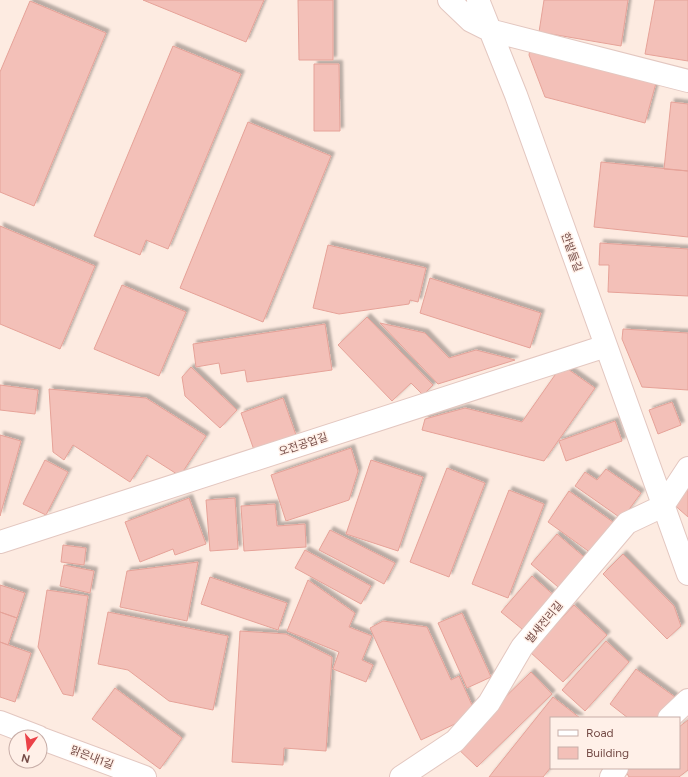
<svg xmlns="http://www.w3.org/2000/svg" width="688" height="777" font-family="Figtree,'Noto Sans KR',sans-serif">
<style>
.building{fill:#f3c0b8;stroke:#e6a298;filter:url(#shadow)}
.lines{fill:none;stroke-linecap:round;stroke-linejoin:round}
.minor-casing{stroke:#e3c7c0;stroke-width:24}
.minor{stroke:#fff;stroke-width:22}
.labels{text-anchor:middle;stroke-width:3;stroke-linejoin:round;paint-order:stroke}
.street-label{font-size:11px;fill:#754c47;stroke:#fff0e8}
</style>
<defs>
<filter id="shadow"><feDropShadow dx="3.5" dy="-3.5" stdDeviation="1" flood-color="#0004"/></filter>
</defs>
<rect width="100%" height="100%" fill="#fdebe1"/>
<path class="building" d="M 143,0 L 264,0 L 246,42 Z
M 298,0 L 333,0 L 333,60 L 299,60 Z
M 544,0 L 628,0 L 621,46 L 539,32 Z
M 655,0 L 688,0 L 688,61 L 645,54 Z
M 30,1 L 106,33 L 34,206 L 0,192 L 0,72 Z
M 173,46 L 241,74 L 168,249 L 146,240 L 140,255 L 94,236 Z
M 530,49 L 656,83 L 645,123 L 545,97 L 529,55 Z
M 314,64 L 339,64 L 340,131 L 314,131 Z
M 671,102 L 688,104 L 688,171 L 664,169 Z
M 248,122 L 331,156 L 263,322 L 180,288 Z
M 601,162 L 688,171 L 688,237 L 594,227 Z
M 0,226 L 95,266 L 60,349 L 0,324 Z
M 600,243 L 688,249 L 688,296 L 608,292 L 609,265 L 599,265 Z
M 328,245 L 426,268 L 418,302 L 410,300 L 409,304 L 339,314 L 313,308 Z
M 430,278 L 541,313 L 530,348 L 420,313 Z
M 122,285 L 186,312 L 159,376 L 94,349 Z
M 367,317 L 433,385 L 423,395 L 411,383 L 392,401 L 338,345 Z
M 380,323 L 425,333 L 449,358 L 476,350 L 515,360 L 438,384 Z
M 325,324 L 332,370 L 247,382 L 245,370 L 221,374 L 219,363 L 196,367 L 193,344 Z
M 623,329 L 688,333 L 688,390 L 642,387 L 622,339 Z
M 562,365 L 595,388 L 544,461 L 422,430 L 425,419 L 465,408 L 522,422 Z
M 191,367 L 237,410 L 220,428 L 185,396 L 182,377 Z
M 0,385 L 38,390 L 35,414 L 0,410 Z
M 49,389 L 146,398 L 206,436 L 180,476 L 147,455 L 130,482 L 73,445 L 64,460 L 53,452 Z
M 283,398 L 296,435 L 254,450 L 241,413 Z
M 672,402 L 681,425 L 658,434 L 649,410 Z
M 615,421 L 622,441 L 566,461 L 559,441 Z
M 0,435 L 21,441 L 0,516 Z
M 351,448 L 358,471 L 349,500 L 286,521 L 271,475 Z
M 45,460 L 68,472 L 46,515 L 23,504 Z
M 371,460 L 423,477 L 398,551 L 346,534 Z
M 447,468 L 485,483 L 449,577 L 410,562 Z
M 606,469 L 641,493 L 622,519 L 575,486 L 585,472 L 597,480 Z
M 688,483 L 688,517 L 671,502 Z
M 509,490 L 544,504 L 508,598 L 472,584 Z
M 569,491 L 613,522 L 591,553 L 548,522 Z
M 189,498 L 206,544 L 175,555 L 173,549 L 140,562 L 125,522 Z
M 235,498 L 238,549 L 210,551 L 206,500 Z
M 275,504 L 277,526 L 305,524 L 306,547 L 244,551 L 241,506 Z
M 330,530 L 395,563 L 384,584 L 319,550 Z
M 557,534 L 590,562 L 564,592 L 531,564 Z
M 63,545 L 86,548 L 84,565 L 61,562 Z
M 305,550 L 371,586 L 361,604 L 295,568 Z
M 623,554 L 674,606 L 681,626 L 667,639 L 603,574 Z
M 198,562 L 187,621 L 120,607 L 127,571 Z
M 64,565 L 94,571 L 90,593 L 60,586 Z
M 532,576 L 557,598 L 527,633 L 501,612 Z
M 210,577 L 287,603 L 278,630 L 201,604 Z
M 308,580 L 355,613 L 349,627 L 372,636 L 362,660 L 373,665 L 366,682 L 333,669 L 339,652 L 287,631 Z
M 0,585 L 25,593 L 17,618 L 0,612 Z
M 47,590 L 88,596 L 73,696 L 63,694 L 38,647 Z
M 574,605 L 607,635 L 563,682 L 530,652 Z
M 0,612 L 17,618 L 8,645 L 0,642 Z
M 108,612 L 228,636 L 213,710 L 169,701 L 128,670 L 98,664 Z
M 462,613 L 491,677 L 467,688 L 438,623 Z
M 383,621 L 427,627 L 451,680 L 459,676 L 476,714 L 421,740 L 370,628 Z
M 240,631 L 286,634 L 332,657 L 326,751 L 284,748 L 283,765 L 232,762 Z
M 606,641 L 629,662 L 585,711 L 562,690 Z
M 0,642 L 31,653 L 15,702 L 0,697 Z
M 636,669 L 675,697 L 660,718 L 628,718 L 610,704 Z
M 531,672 L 552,694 L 477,767 L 455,746 Z
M 115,688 L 182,738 L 160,769 L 92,719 Z
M 553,697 L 580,718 L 551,718 L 551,767 L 543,777 L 489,777 Z
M 688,720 L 688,770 L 679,777 L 629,777 L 624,768 L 679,768 L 679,727 Z"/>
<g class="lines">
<defs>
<path id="minor" d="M 449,0 L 471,21 L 489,30 L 688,81
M 478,0 L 516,95 L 688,574
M 0,542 L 606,346
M 669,718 L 688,700
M 0,722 L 39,737
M 40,738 L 145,777
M 401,777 L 455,741 L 489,703 L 522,647 L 627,523 L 663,506 L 688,468
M 611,777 L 617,768"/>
</defs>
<use href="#minor" class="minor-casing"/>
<use href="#minor" class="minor"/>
</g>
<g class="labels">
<g class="street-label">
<text transform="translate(572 252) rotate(70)" y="4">한밭들길</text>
<text transform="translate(303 444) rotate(-18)" y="4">오전공업길</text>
<text transform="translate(544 622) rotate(-50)" y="4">벌새전리길</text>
<text transform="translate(92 757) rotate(21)" y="4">맑은내1길</text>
</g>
</g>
<rect x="550" y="717" width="130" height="52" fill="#fff0e8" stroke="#c8aea8"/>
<rect x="558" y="730" width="20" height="6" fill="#ffffff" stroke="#c8aea8"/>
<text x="586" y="737" font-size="12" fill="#754c47">Road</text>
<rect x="558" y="747" width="20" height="12" fill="#f3c0b8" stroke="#c8aea8"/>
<text x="586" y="757" font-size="12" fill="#754c47">Building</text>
<g transform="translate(28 749) rotate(194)"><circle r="19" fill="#fff0e8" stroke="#c8aea8"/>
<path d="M0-3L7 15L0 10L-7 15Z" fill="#eb4248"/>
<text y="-6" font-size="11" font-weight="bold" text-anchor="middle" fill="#754c47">N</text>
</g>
</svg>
